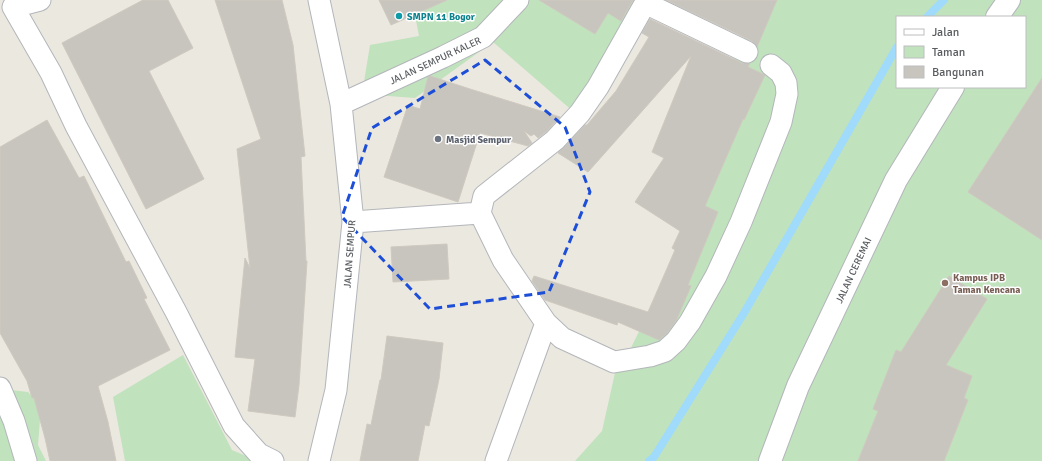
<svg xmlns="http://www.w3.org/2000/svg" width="1042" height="461" font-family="Signika,sans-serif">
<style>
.green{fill:#c0e2bd;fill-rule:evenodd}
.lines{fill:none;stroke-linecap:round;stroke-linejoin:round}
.stream{stroke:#a0dbfb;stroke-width:8}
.building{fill:#c8c5bf;stroke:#cfc9bf}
.minor-casing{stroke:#b3b6ba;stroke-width:23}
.tertiary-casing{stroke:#b3b6ba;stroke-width:24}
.minor{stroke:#fff;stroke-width:21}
.tertiary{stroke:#fff;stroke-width:22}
.marked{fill:none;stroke:#1d4ed8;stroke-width:3;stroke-dasharray:8 5;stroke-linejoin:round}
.culture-dot{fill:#0f9aa8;stroke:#fff;stroke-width:1.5}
.worship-dot{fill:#6b7280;stroke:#fff;stroke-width:1.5}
.education-dot{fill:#8d6e63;stroke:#fff;stroke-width:1.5}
.labels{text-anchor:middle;stroke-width:3;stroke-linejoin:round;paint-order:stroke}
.culture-label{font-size:10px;font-weight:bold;fill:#0d838f;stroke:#fff;text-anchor:start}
.street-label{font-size:10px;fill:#595d60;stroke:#fff}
.worship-label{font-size:10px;font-weight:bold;fill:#5b616d;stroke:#fff;text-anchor:start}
.education-label{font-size:10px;font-weight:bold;fill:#785e54;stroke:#fff;text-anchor:start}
</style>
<rect width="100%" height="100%" fill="#ebe8e0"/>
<path class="green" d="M 412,0 L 643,0 L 575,113 L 493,42 L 415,98 L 362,94 L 370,45 L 419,36 Z
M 762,0 L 1042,0 L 1042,461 L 575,461 L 602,431 L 615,373 L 625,360 L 681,246 L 708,114 ZM 897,17 L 1025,17 L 1025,87 L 897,87 Z
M 183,355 L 232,450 L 258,461 L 125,461 L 113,397 Z
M 11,390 L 28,392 L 41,407 L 38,445 L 46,461 L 0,461 L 0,393 Z"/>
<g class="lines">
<path class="stream" d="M 927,17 L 944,0
M 649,461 L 654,457 L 744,313 L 897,47"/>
</g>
<path class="building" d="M 143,0 L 168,0 L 193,48 L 149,71 L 204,179 L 146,209 L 62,43 Z
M 215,0 L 282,0 L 293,45 L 305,156 L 301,157 L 306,261 L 307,261 L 299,385 L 295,417 L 248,411 L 255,359 L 235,357 L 245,258 L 250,268 L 237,149 L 261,139 Z
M 379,0 L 447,0 L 391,25 Z
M 539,0 L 633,0 L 621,21 L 608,13 L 595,34 Z
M 666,0 L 777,0 L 757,47 L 752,41 Z
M 650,19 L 742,63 L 750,63 L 748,67 L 765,75 L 744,120 L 743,119 L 705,206 L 718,212 L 688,285 L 691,286 L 676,321 L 667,333 L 659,340 L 618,322 L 617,325 L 545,300 L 532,281 L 534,276 L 648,312 L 675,250 L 672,248 L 680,231 L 635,202 L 664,158 L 652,152 L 691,56 L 588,172 L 558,153 L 585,125 L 587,125 L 616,91 L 649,37 L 642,33 Z
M 430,76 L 470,89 L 560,117 L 547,131 L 538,138 L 534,134 L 531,136 L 524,131 L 532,143 L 528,146 L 480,133 L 458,202 L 384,177 L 408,105 L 420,109 L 428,77 Z
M 1042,78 L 1042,240 L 968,192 Z
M 47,120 L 79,178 L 84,176 L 126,262 L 129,261 L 147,298 L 144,299 L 170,350 L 98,386 L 108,422 L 116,461 L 50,461 L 45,438 L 34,398 L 32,398 L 27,381 L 0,333 L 0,147 Z
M 447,244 L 449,279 L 393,282 L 391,247 Z
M 949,276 L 987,299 L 946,365 L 972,376 L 964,398 L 968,400 L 944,461 L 858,461 L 878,411 L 873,409 L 896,350 L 901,352 Z
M 387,336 L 443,343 L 439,379 L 429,426 L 425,425 L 418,461 L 360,461 L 367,424 L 371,425 L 380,380 L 381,380 Z"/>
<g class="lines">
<defs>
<path id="minor" d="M 40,0 L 13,7 L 51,73 L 76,126 L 176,312 L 234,426 L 259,454 L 273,461
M 647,0 L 598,87 L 580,113 L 555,140 L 484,196 L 480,213 L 503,260 L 546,323 L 562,338 L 614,362 L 650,356 L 665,351 L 676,341 L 690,322 L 716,276 L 741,222 L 781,122 L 787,94 L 786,83 L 781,73 L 771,65
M 645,3 L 747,52
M 341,104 L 443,57 L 483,37 L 518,0
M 353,222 L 480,213
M 0,388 L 14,421 L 26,461
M 319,461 L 336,390 L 353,222 L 341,104 L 319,0
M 496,461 L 546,323"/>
<path id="tertiary" d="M 997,17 L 1009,0
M 770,461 L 798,386 L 896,180 L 953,87"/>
</defs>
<use href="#minor" class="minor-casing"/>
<use href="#tertiary" class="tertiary-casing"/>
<use href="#minor" class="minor"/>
<use href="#tertiary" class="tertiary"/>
</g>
<path class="marked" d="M 485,60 L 565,127 L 590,192 L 549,292 L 430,309 L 342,217 L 372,128 Z"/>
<circle class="culture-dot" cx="399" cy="16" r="4"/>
<circle class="worship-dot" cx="438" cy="139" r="4"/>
<circle class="education-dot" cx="945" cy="283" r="4"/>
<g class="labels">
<g class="culture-label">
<text x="407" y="20">SMPN 11 Bogor</text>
</g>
<g class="street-label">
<text transform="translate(435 60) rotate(-25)" y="4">JALAN SEMPUR KALER</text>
<text transform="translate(349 254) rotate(-86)" y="4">JALAN SEMPUR</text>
<text transform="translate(853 270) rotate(-65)" y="4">JALAN CEREMAI</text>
</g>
<g class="worship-label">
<text x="446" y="143">Masjid Sempur</text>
</g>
<g class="education-label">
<text x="953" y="281">Kampus IPB<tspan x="953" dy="12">Taman Kencana</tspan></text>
</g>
</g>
<rect x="896" y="16" width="130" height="72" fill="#ffffff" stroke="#bdbebf"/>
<rect x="904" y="29" width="20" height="6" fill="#ffffff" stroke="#bdbebf"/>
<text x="932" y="36" font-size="12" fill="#595d60">Jalan</text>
<rect x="904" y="46" width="20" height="12" fill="#c0e2bd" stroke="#bdbebf"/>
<text x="932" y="56" font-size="12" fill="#595d60">Taman</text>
<rect x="904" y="66" width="20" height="12" fill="#c8c5bf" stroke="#bdbebf"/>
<text x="932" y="76" font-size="12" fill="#595d60">Bangunan</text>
</svg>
